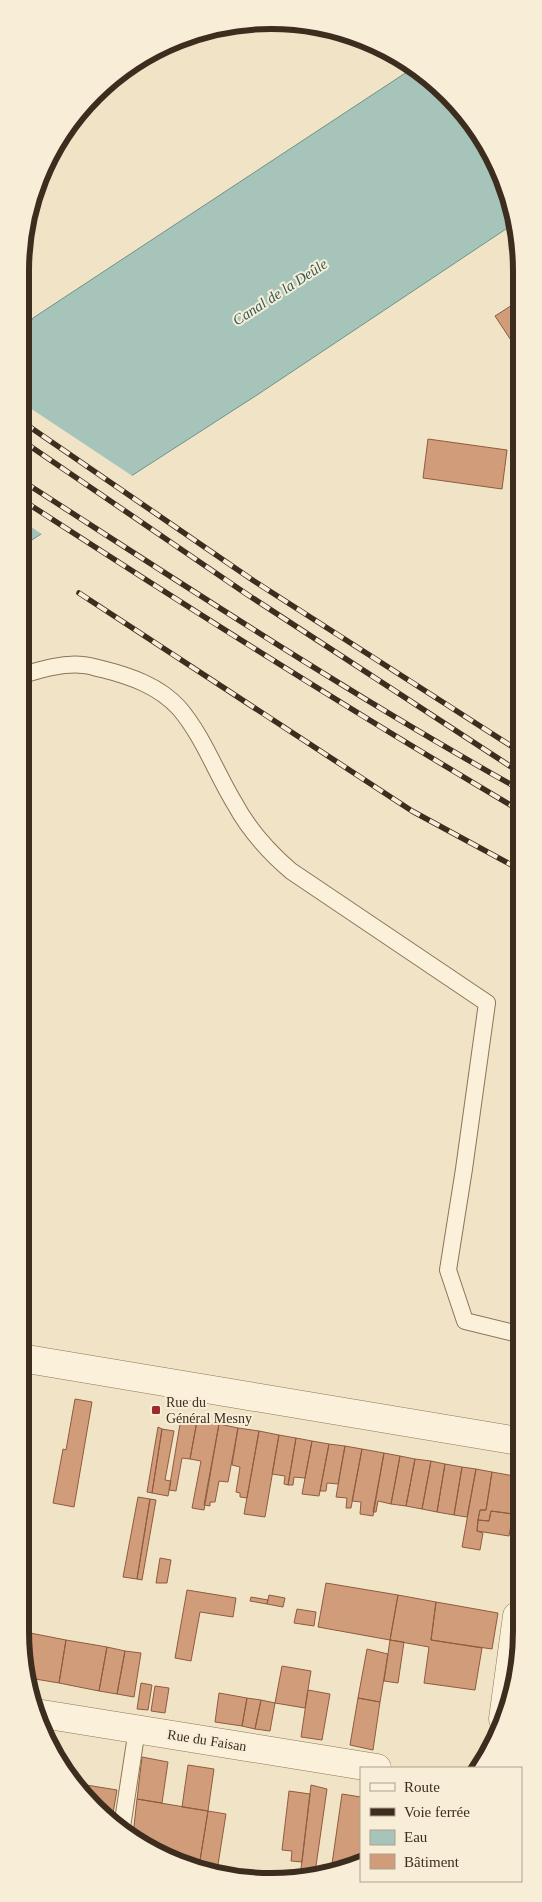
<svg xmlns="http://www.w3.org/2000/svg" width="542" height="1902" font-family="Georgia,serif">
<style>
.water{fill:#a7c4bb;stroke:#6d9389}
.pier{fill:#f1e3c6}
.building{fill:#d19c7a;stroke:#8e5c3f}
.lines{fill:none;stroke-linecap:round;stroke-linejoin:round}
.lane-casing{stroke:#8d745a;stroke-width:18}
.street-casing{stroke:#8d745a;stroke-width:29}
.lane{stroke:#fbf0da;stroke-width:16}
.street{stroke:#fbf0da;stroke-width:28}
.rail-casing{stroke:#3d2d1f;stroke-width:5.5}
.rail{stroke:#f8edd6;stroke-width:4;stroke-dasharray:11;stroke-linecap:butt}
.poi-dot{fill:#a0272a;stroke:#f8edd6;stroke-width:2}
.labels{text-anchor:middle;stroke-width:4;stroke-linejoin:round;paint-order:stroke}
.poi-label{font-size:14px;fill:#3d2d1f;stroke:#f8edd6;text-anchor:start}
.street-label{font-size:14px;fill:#3d2d1f;stroke:#f8edd6}
.water-label{font-size:15px;font-style:italic;fill:#2d5d59;stroke:#f8edd6}
.rim{fill:none;stroke:#3d2d1f;stroke-width:6}
</style>
<rect width="100%" height="100%" fill="#f1e3c6"/>
<path class="water" d="M 413,68 L 449,94 L 496,160 L 515,223 L 257,395 L 24,545 L 24,333 L 33,318 Z"/>
<path class="pier" d="M 24,404 L 134,477 L 43,535 L 24,522 Z"/>
<path class="building" d="M 520,300 L 520,354 L 495,316 Z
M 428,439 L 507,450 L 502,489 L 423,478 Z
M 75,1399 L 92,1402 L 74,1507 L 53,1503 L 63,1449 L 66,1450 Z
M 181,1418 L 197,1421 L 190,1459 L 182,1458 L 176,1491 L 169,1490 Z
M 197,1421 L 219,1424 L 204,1510 L 192,1508 L 201,1461 L 190,1459 Z
M 219,1424 L 238,1428 L 228,1482 L 219,1481 L 215,1502 L 210,1502 L 210,1506 L 204,1505 Z
M 158,1427 L 162,1429 L 152,1493 L 147,1492 Z
M 238,1428 L 259,1431 L 247,1498 L 240,1497 L 240,1493 L 236,1492 L 240,1467 L 232,1465 Z
M 162,1429 L 174,1431 L 165,1480 L 171,1481 L 168,1496 L 152,1493 Z
M 259,1431 L 279,1435 L 265,1517 L 244,1514 Z
M 279,1435 L 296,1438 L 288,1485 L 284,1484 L 285,1476 L 272,1474 Z
M 296,1438 L 312,1441 L 305,1478 L 294,1477 L 293,1485 L 288,1485 Z
M 312,1441 L 329,1444 L 319,1496 L 302,1494 Z
M 329,1444 L 345,1446 L 338,1484 L 327,1483 L 326,1491 L 320,1491 Z
M 345,1446 L 362,1449 L 351,1508 L 346,1508 L 347,1498 L 336,1497 Z
M 362,1449 L 384,1453 L 373,1516 L 360,1514 L 361,1502 L 352,1501 Z
M 384,1453 L 400,1456 L 391,1504 L 378,1501 L 376,1512 L 373,1512 Z
M 400,1456 L 415,1459 L 406,1506 L 391,1504 Z
M 415,1459 L 431,1461 L 422,1509 L 406,1506 Z
M 431,1461 L 445,1464 L 437,1512 L 422,1509 Z
M 445,1464 L 462,1467 L 454,1515 L 437,1512 Z
M 462,1467 L 476,1469 L 467,1517 L 454,1515 Z
M 476,1469 L 492,1472 L 486,1510 L 480,1510 L 478,1520 L 477,1531 L 483,1533 L 480,1550 L 462,1547 Z
M 492,1472 L 514,1476 L 518,1481 L 513,1514 L 491,1511 L 489,1521 L 478,1520 L 480,1510 L 486,1510 Z
M 138,1497 L 150,1499 L 137,1579 L 123,1577 Z
M 150,1499 L 156,1500 L 142,1580 L 137,1579 Z
M 491,1511 L 513,1514 L 509,1536 L 477,1531 L 478,1520 L 489,1521 Z
M 160,1558 L 171,1560 L 167,1583 L 156,1583 Z
M 326,1583 L 398,1595 L 390,1640 L 318,1627 Z
M 187,1590 L 236,1598 L 233,1617 L 200,1612 L 191,1661 L 175,1658 Z
M 269,1595 L 285,1598 L 283,1607 L 267,1604 Z
M 398,1595 L 436,1602 L 431,1640 L 482,1648 L 475,1690 L 424,1683 L 429,1647 L 390,1640 Z
M 251,1597 L 268,1600 L 267,1604 L 250,1601 Z
M 436,1602 L 498,1613 L 492,1649 L 431,1640 Z
M 297,1609 L 316,1612 L 314,1626 L 294,1623 Z
M 25,1632 L 66,1640 L 59,1683 L 29,1678 L 23,1645 Z
M 66,1640 L 107,1647 L 99,1691 L 59,1683 Z
M 390,1640 L 404,1642 L 398,1683 L 384,1681 Z
M 107,1647 L 125,1651 L 117,1694 L 99,1691 Z
M 367,1649 L 388,1654 L 380,1702 L 358,1698 Z
M 125,1651 L 141,1653 L 134,1697 L 117,1694 Z
M 282,1666 L 311,1671 L 305,1708 L 275,1703 Z
M 141,1683 L 152,1685 L 148,1710 L 137,1709 Z
M 155,1686 L 169,1688 L 165,1713 L 151,1711 Z
M 308,1690 L 330,1694 L 322,1740 L 301,1737 Z
M 219,1693 L 247,1698 L 242,1726 L 215,1722 Z
M 247,1698 L 261,1700 L 255,1729 L 242,1726 Z
M 358,1698 L 380,1702 L 373,1750 L 350,1745 Z
M 261,1700 L 275,1703 L 270,1731 L 255,1729 Z
M 142,1757 L 168,1762 L 162,1803 L 137,1799 Z
M 188,1765 L 214,1769 L 208,1811 L 182,1807 Z
M 74,1783 L 117,1790 L 112,1819 L 82,1797 Z
M 311,1785 L 327,1789 L 315,1873 L 325,1875 L 300,1877 Z
M 289,1791 L 310,1794 L 302,1862 L 291,1861 L 292,1851 L 282,1850 Z
M 342,1794 L 361,1797 L 361,1861 L 349,1867 L 332,1864 Z
M 137,1799 L 208,1811 L 200,1860 L 155,1852 L 133,1835 Z
M 208,1811 L 226,1814 L 217,1871 L 199,1867 Z
M 155,1852 L 200,1860 L 199,1867 L 160,1856 Z"/>
<g class="lines">
<defs>
<path id="lane" d="M 23,675 C 42,669 63,663 83,665 C 89,665 96,668 102,669 C 130,676 159,686 179,708 C 203,736 216,773 235,804 C 249,830 269,852 291,871 L 487,1003 L 464,1169 L 448,1270 L 465,1321 L 518,1334
M 122,1827 L 137,1729"/>
<path id="street" d="M 21,1358 L 518,1441
M 36,1713 L 377,1768
M 503,1719 L 517,1616"/>
</defs>
<use href="#lane" class="lane-casing"/>
<use href="#street" class="street-casing"/>
<use href="#lane" class="lane"/>
<use href="#street" class="street"/>
<defs>
<path id="rail" d="M 24,423 L 254,581 L 519,751
M 24,442 L 245,593 L 519,772
M 24,482 C 187,587 349,694 519,789
M 24,501 C 187,607 351,711 519,810
M 79,593 L 412,811 L 519,869"/>
</defs>
<use href="#rail" class="rail-casing"/>
<use href="#rail" class="rail"/>
</g>
<rect class="poi-dot" x="151" y="1405" width="10" height="10" rx="2.5"/>
<g class="labels">
<g class="poi-label">
<text x="166" y="1407">Rue du<tspan x="166" dy="16">Général Mesny</tspan></text>
</g>
<g class="street-label">
<text transform="translate(207 1740) rotate(9)" y="5">Rue du Faisan</text>
</g>
<g class="water-label">
<text transform="translate(280 292) rotate(-33)" y="5">Canal de la Deûle</text>
</g>
</g>
<path d="M0 0H542V1902H0ZM271 29H271A242 242 0 0 1 513 271V1631A242 242 0 0 1 271 1873H271A242 242 0 0 1 29 1631V271A242 242 0 0 1 271 29Z" fill="#f8edd6" fill-rule="evenodd"/>
<path class="rim" d="M271 29H271A242 242 0 0 1 513 271V1631A242 242 0 0 1 271 1873H271A242 242 0 0 1 29 1631V271A242 242 0 0 1 271 29Z"/>
<rect x="360" y="1767" width="162" height="115" fill="#f8edd6" stroke="#ada08d"/>
<rect x="370" y="1783" width="25" height="8" fill="#fbf0da" stroke="#ada08d"/>
<text x="404" y="1792" font-size="15" fill="#3d2d1f">Route</text>
<rect x="370" y="1808" width="25" height="8" fill="#3d2d1f" stroke="#ada08d"/>
<text x="404" y="1817" font-size="15" fill="#3d2d1f">Voie ferrée</text>
<rect x="370" y="1830" width="25" height="15" fill="#a7c4bb" stroke="#ada08d"/>
<text x="404" y="1842" font-size="15" fill="#3d2d1f">Eau</text>
<rect x="370" y="1854" width="25" height="15" fill="#d19c7a" stroke="#ada08d"/>
<text x="404" y="1867" font-size="15" fill="#3d2d1f">Bâtiment</text>
</svg>
